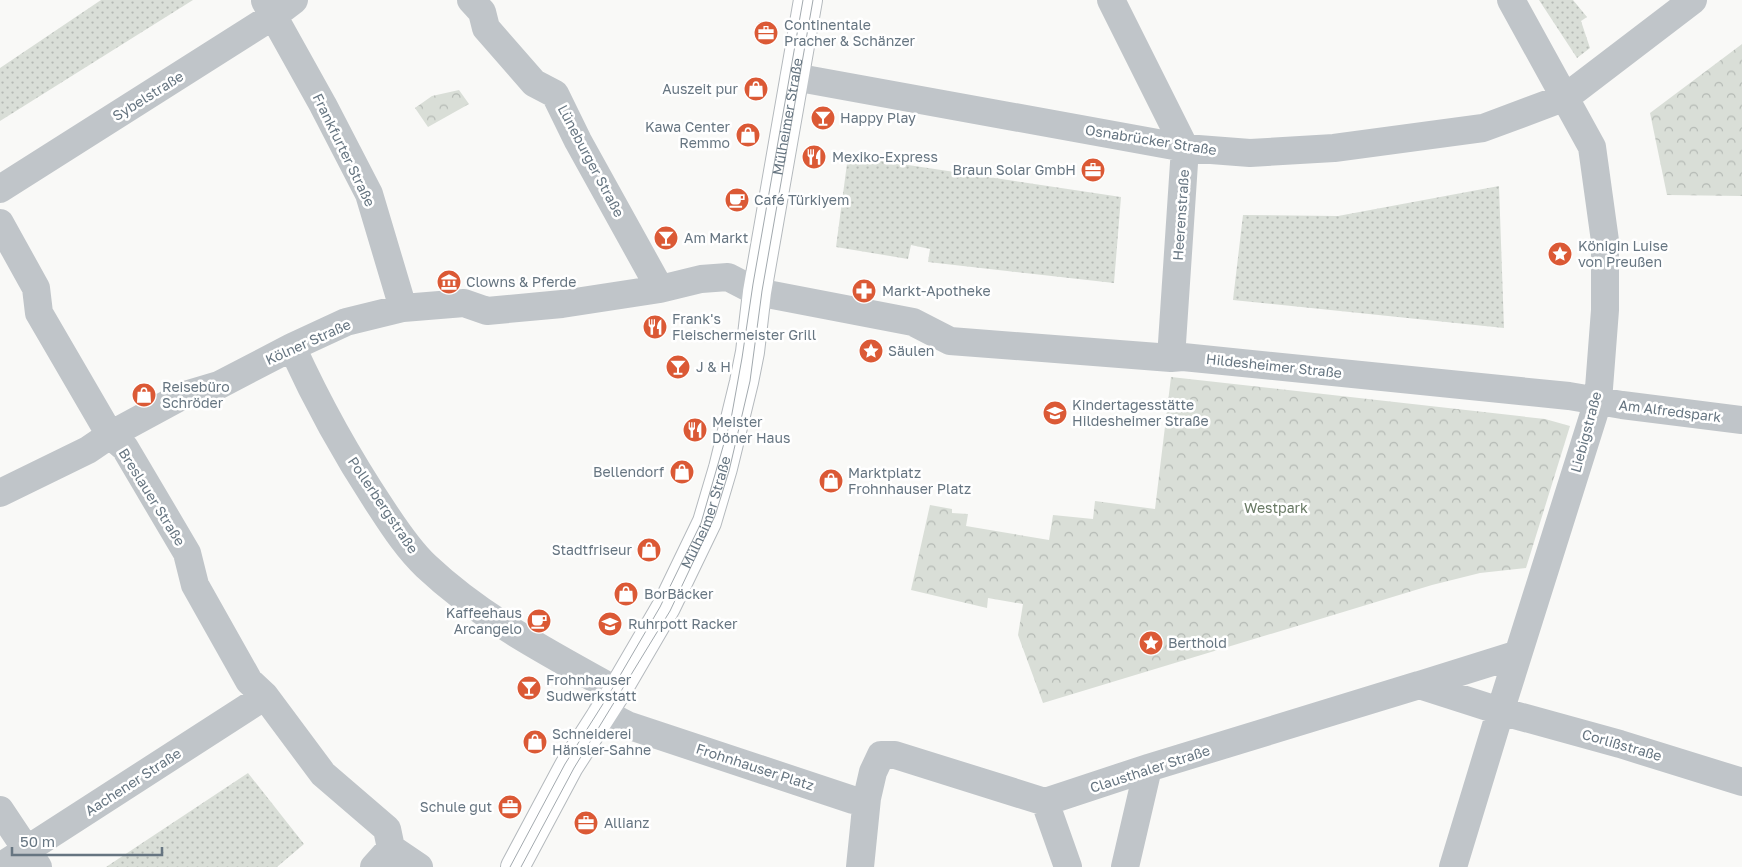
<svg xmlns="http://www.w3.org/2000/svg" width="1742" height="867" font-family="'Golos Text',sans-serif">
<style>
.park{fill:url(#park-crowns)}
.garden{fill:url(#garden-dots)}
.lines{fill:none;stroke-linecap:round;stroke-linejoin:round}
.major-casing{stroke:#b4b9bd;stroke-width:30}
.minor{stroke:#c0c5c9;stroke-width:28}
.major{stroke:#fff;stroke-width:28}
.tram{stroke:#a2a9ae;stroke-width:1}
.labels{text-anchor:middle;stroke-width:5;stroke-linejoin:round;paint-order:stroke}
.poi-label{font-size:14px;fill:#667581;stroke:#fff;text-anchor:start}
.street-label{font-size:14px;fill:#667581;stroke:#fff}
.park-label{font-size:14px;fill:#687964;stroke:#fff}
</style>
<defs>
<pattern id="park-crowns" width="20" height="18" patternUnits="userSpaceOnUse" patternTransform="scale(1.25)"><rect width="20" height="18" fill="#d9ded7"/><path d="M2 6a3 3 0 1 1 6 0M12 15a3 3 0 1 1 6 0" fill="none" stroke="#b4b9b4"/></pattern>
<pattern id="garden-dots" width="8" height="8" patternUnits="userSpaceOnUse" patternTransform="scale(1.25)"><rect width="8" height="8" fill="#d9ded7"/><path d="M2 2h.1M6 6h.1" fill="none" stroke="#b4b9b4" stroke-width="1.8" stroke-linecap="round"/></pattern>
</defs>
<rect width="100%" height="100%" fill="#f9f9f7"/>
<path class="park" d="M 1742,44 L 1742,196 L 1667,195 L 1650,113 Z
M 459,90 L 469,104 L 428,127 L 415,108 L 432,96 Z
M 1171,377 L 1545,419 L 1570,426 L 1526,568 L 1480,573 L 1432,585 L 1043,703 L 1018,635 L 1023,604 L 988,598 L 987,608 L 911,590 L 930,505 L 952,509 L 952,513 L 968,514 L 966,526 L 1049,540 L 1053,515 L 1093,519 L 1095,501 L 1155,509 Z"/>
<path class="garden" d="M 101,0 L 193,0 L 0,121 L 0,68 Z
M 1539,0 L 1573,0 L 1587,17 L 1581,21 L 1590,48 L 1577,58 Z
M 848,156 L 1121,197 L 1114,283 L 928,262 L 930,249 L 911,245 L 908,259 L 836,247 Z
M 1499,186 L 1504,328 L 1233,300 L 1243,215 L 1338,216 Z
M 248,773 L 304,844 L 277,867 L 106,867 Z"/>
<g class="lines">
<defs>
<g id="major">
<path id="s1" d="M 515,867 L 569,766 L 617,691 L 666,607 L 707,522 L 723,468 L 744,382 L 750,352 L 757,292 L 808,0"/>
</g>
</defs>
<use href="#major" class="major-casing"/>
<path class="minor" d="M 471,0 L 482,12 L 486,28 L 534,83 L 555,94 L 578,141 L 660,289
M 1111,0 L 1185,148 L 1171,358
M 265,1 L 323,105 L 369,194 L 403,308
M 794,77 L 1185,148 L 1250,153 L 1334,148 L 1483,128 L 1566,97 L 1693,0
M 0,189 L 273,16 L 294,0
M 0,223 L 36,288 L 39,313 L 110,435 L 125,448 L 187,553 L 195,585 L 249,681 L 265,696 L 323,774 L 387,829 L 391,848 L 419,867
M 292,347 C 318,404 348,458 382,509 C 395,529 409,550 426,566 C 482,619 551,654 617,691
M 0,493 L 88,450 L 110,435 L 182,396 L 219,385 L 292,347 L 346,322 L 403,308 L 464,303 L 487,311 L 562,304 L 660,289 L 701,279 L 728,277 L 757,292 L 913,322 L 950,341 L 1171,358 L 1183,357 L 1569,396 L 1622,405 L 1742,420
M 1419,685 L 1518,654
M 602,712 L 627,725 L 853,800 L 867,798 L 873,772 L 881,755 L 895,755 L 1045,802 L 1148,768 L 1419,685 L 1500,711 L 1620,744 L 1742,782
M 1045,802 L 1068,867
M 0,810 L 38,867
M 0,867 L 265,696
M 374,867 L 391,848
M 860,867 L 867,798
M 1125,867 L 1148,768
M 1453,867 L 1505,696 L 1598,401 L 1605,310 L 1605,241 L 1592,147 L 1511,0"/>
<use href="#major" class="major"/>
<path class="tram" d="M 510,867 L 565,764 L 608,696 L 660,607 L 701,523 L 731,419 L 742,358 L 753,284 L 803,0
M 521,867 L 574,768 L 670,611 L 715,516 L 729,471 L 750,381 L 762,291 L 813,0"/>
</g>
<defs>
<symbol id="office-disc" viewBox="-11 -11 22 22"><circle r="9.5" fill="#db5935" stroke="#fff"/><path d="M-6-3h4V-5.5h4V-3h4V5H-6ZM-1-4.5V-3h2v-1.5ZM-6 0V1H6V0Z" fill="#fff"/></symbol>
<symbol id="shop-disc" viewBox="-11 -11 22 22"><circle r="9.5" fill="#db5935" stroke="#fff"/><path d="M-5-2.5h2.3a2.7 3.5 0 0 1 5.4 0H5L5.5 6h-11ZM-1.5-2.5h3a1.5 2.3 0 0 0-3 0Z" fill="#fff"/></symbol>
<symbol id="bar-disc" viewBox="-11 -11 22 22"><circle r="9.5" fill="#db5935" stroke="#fff"/><path d="M-6-5H6L.8 .8V4.5H3.5V6h-7V4.5H-.8V.8Z" fill="#fff"/></symbol>
<symbol id="restaurant-disc" viewBox="-11 -11 22 22"><circle r="9.5" fill="#db5935" stroke="#fff"/><path d="M-5-6h1v4h1v-4h1v4h1v-4h1v5L-1.5 .5V6h-2V.5L-5-1ZM5-6V6H3V1.5H1.5Q1.5-4 5-6Z" fill="#fff"/></symbol>
<symbol id="cafe-disc" viewBox="-11 -11 22 22"><circle r="9.5" fill="#db5935" stroke="#fff"/><path d="M-5.5-4.5H6V0H3Q3 3.5 0 3.5H-2.5Q-5.5 3.5-5.5 0ZM3-3.2v2h1.7v-2ZM-6 4.5H4V6H-6Z" fill="#fff"/></symbol>
<symbol id="sight-disc" viewBox="-11 -11 22 22"><circle r="9.5" fill="#db5935" stroke="#fff"/><path d="M0-6L1.8-2.2L6-1.7L2.9 1.2L3.7 5.4L0 3.3L-3.7 5.4L-2.9 1.2L-6-1.7L-1.8-2.2Z" fill="#fff"/></symbol>
<symbol id="museum-disc" viewBox="-11 -11 22 22"><circle r="9.5" fill="#db5935" stroke="#fff"/><path d="M0-6L6-3V-2H-6V-3ZM-5-1h2V3h-2ZM-1-1h2V3h-2ZM3-1h2V3H3ZM-6 4H6V6H-6Z" fill="#fff"/></symbol>
<symbol id="pharmacy-disc" viewBox="-11 -11 22 22"><circle r="9.5" fill="#db5935" stroke="#fff"/><path d="M-2-6h4v4h4v4h-4v4h-4v-4h-4v-4h4Z" fill="#fff"/></symbol>
<symbol id="school-disc" viewBox="-11 -11 22 22"><circle r="9.5" fill="#db5935" stroke="#fff"/><path d="M0-5L7-2L0 1L-7-2ZM-4 1L0 2.5L4 1V4Q0 6-4 4Z" fill="#fff"/></symbol>
</defs>
<g fill-rule="evenodd">
<use href="#office-disc" x="752" y="19" width="28" height="28"/>
<use href="#shop-disc" x="742" y="75" width="28" height="28"/>
<use href="#bar-disc" x="809" y="104" width="28" height="28"/>
<use href="#shop-disc" x="734" y="121" width="28" height="28"/>
<use href="#restaurant-disc" x="800" y="143" width="28" height="28"/>
<use href="#office-disc" x="1079" y="156" width="28" height="28"/>
<use href="#cafe-disc" x="723" y="186" width="28" height="28"/>
<use href="#bar-disc" x="652" y="224" width="28" height="28"/>
<use href="#sight-disc" x="1546" y="240" width="28" height="28"/>
<use href="#museum-disc" x="435" y="268" width="28" height="28"/>
<use href="#pharmacy-disc" x="850" y="277" width="28" height="28"/>
<use href="#restaurant-disc" x="641" y="313" width="28" height="28"/>
<use href="#sight-disc" x="857" y="337" width="28" height="28"/>
<use href="#bar-disc" x="664" y="353" width="28" height="28"/>
<use href="#shop-disc" x="130" y="381" width="28" height="28"/>
<use href="#school-disc" x="1041" y="399" width="28" height="28"/>
<use href="#restaurant-disc" x="681" y="416" width="28" height="28"/>
<use href="#shop-disc" x="668" y="458" width="28" height="28"/>
<use href="#shop-disc" x="817" y="467" width="28" height="28"/>
<use href="#shop-disc" x="635" y="536" width="28" height="28"/>
<use href="#shop-disc" x="612" y="580" width="28" height="28"/>
<use href="#cafe-disc" x="525" y="607" width="28" height="28"/>
<use href="#school-disc" x="596" y="610" width="28" height="28"/>
<use href="#sight-disc" x="1137" y="629" width="28" height="28"/>
<use href="#bar-disc" x="515" y="674" width="28" height="28"/>
<use href="#shop-disc" x="521" y="728" width="28" height="28"/>
<use href="#office-disc" x="496" y="793" width="28" height="28"/>
<use href="#office-disc" x="572" y="809" width="28" height="28"/>
</g>
<g class="labels">
<g class="poi-label">
<text x="784" y="30">Continentale<tspan x="784" dy="16">Pracher &amp; Schänzer</tspan></text>
<text x="738" y="94" text-anchor="end">Auszeit pur</text>
<text x="840" y="123">Happy Play</text>
<text x="730" y="132" text-anchor="end">Kawa Center<tspan x="730" dy="16">Remmo</tspan></text>
<text x="832" y="162">Mexiko-Express</text>
<text x="1076" y="175" text-anchor="end">Braun Solar GmbH</text>
<text x="754" y="205">Café Türkiyem</text>
<text x="684" y="243">Am Markt</text>
<text x="1578" y="251">Königin Luise<tspan x="1578" dy="16">von Preußen</tspan></text>
<text x="466" y="287">Clowns &amp; Pferde</text>
<text x="882" y="296">Markt-Apotheke</text>
<text x="672" y="324">Frank's<tspan x="672" dy="16">Fleischermeister Grill</tspan></text>
<text x="888" y="356">Säulen</text>
<text x="696" y="372">J &amp; H</text>
<text x="162" y="392">Reisebüro<tspan x="162" dy="16">Schröder</tspan></text>
<text x="1072" y="410">Kindertagesstätte<tspan x="1072" dy="16">Hildesheimer Straße</tspan></text>
<text x="712" y="427">Meister<tspan x="712" dy="16">Döner Haus</tspan></text>
<text x="664" y="477" text-anchor="end">Bellendorf</text>
<text x="848" y="478">Marktplatz<tspan x="848" dy="16">Frohnhauser Platz</tspan></text>
<text x="632" y="555" text-anchor="end">Stadtfriseur</text>
<text x="644" y="599">BorBäcker</text>
<text x="522" y="618" text-anchor="end">Kaffeehaus<tspan x="522" dy="16">Arcangelo</tspan></text>
<text x="628" y="629">Ruhrpott Racker</text>
<text x="1168" y="648">Berthold</text>
<text x="546" y="685">Frohnhauser<tspan x="546" dy="16">Sudwerkstatt</tspan></text>
<text x="552" y="739">Schneiderei<tspan x="552" dy="16">Hänsler-Sahne</tspan></text>
<text x="492" y="812" text-anchor="end">Schule gut</text>
<text x="604" y="828">Allianz</text>
</g>
<g class="street-label">
<text transform="translate(148 96) rotate(-32)" y="5">Sybelstraße</text>
<text dy="5" stroke="none"><textPath href="#s1" startOffset="809">Mülheimer Straße</textPath></text>
<text transform="translate(1151 140) rotate(9)" y="5">Osnabrücker Straße</text>
<text transform="translate(344 150) rotate(64)" y="5">Frankfurter Straße</text>
<text transform="translate(591 161) rotate(62)" y="5">Lüneburger Straße</text>
<text transform="translate(1181 215) rotate(-86)" y="5">Heerenstraße</text>
<text transform="translate(308 342) rotate(-24)" y="5">Kölner Straße</text>
<text transform="translate(1274 366) rotate(6)" y="5">Hildesheimer Straße</text>
<text transform="translate(1670 411) rotate(7)" y="5">Am Alfredspark</text>
<text transform="translate(1586 432) rotate(-75)" y="5">Liebigstraße</text>
<text transform="translate(152 497) rotate(58)" y="5">Breslauer Straße</text>
<text transform="translate(383 505) rotate(56)" y="5">Pollerbergstraße</text>
<text dy="5" stroke="none"><textPath href="#s1" startOffset="404">Mülheimer Straße</textPath></text>
<text transform="translate(1622 745) rotate(16)" y="5">Corlißstraße</text>
<text transform="translate(755 767) rotate(18)" y="5">Frohnhauser Platz</text>
<text transform="translate(1150 769) rotate(-18)" y="5">Clausthaler Straße</text>
<text transform="translate(133 782) rotate(-33)" y="5">Aachener Straße</text>
</g>
<g class="park-label">
<text x="1276" y="513">Westpark</text>
</g>
</g>
<path d="M12 847v8h150v-8" fill="none" stroke="#667581" stroke-width="2.5"/>
<text x="20" y="847" font-size="15" fill="#667581" stroke="#ffffff" stroke-width="4" paint-order="stroke">50 m</text>
</svg>
